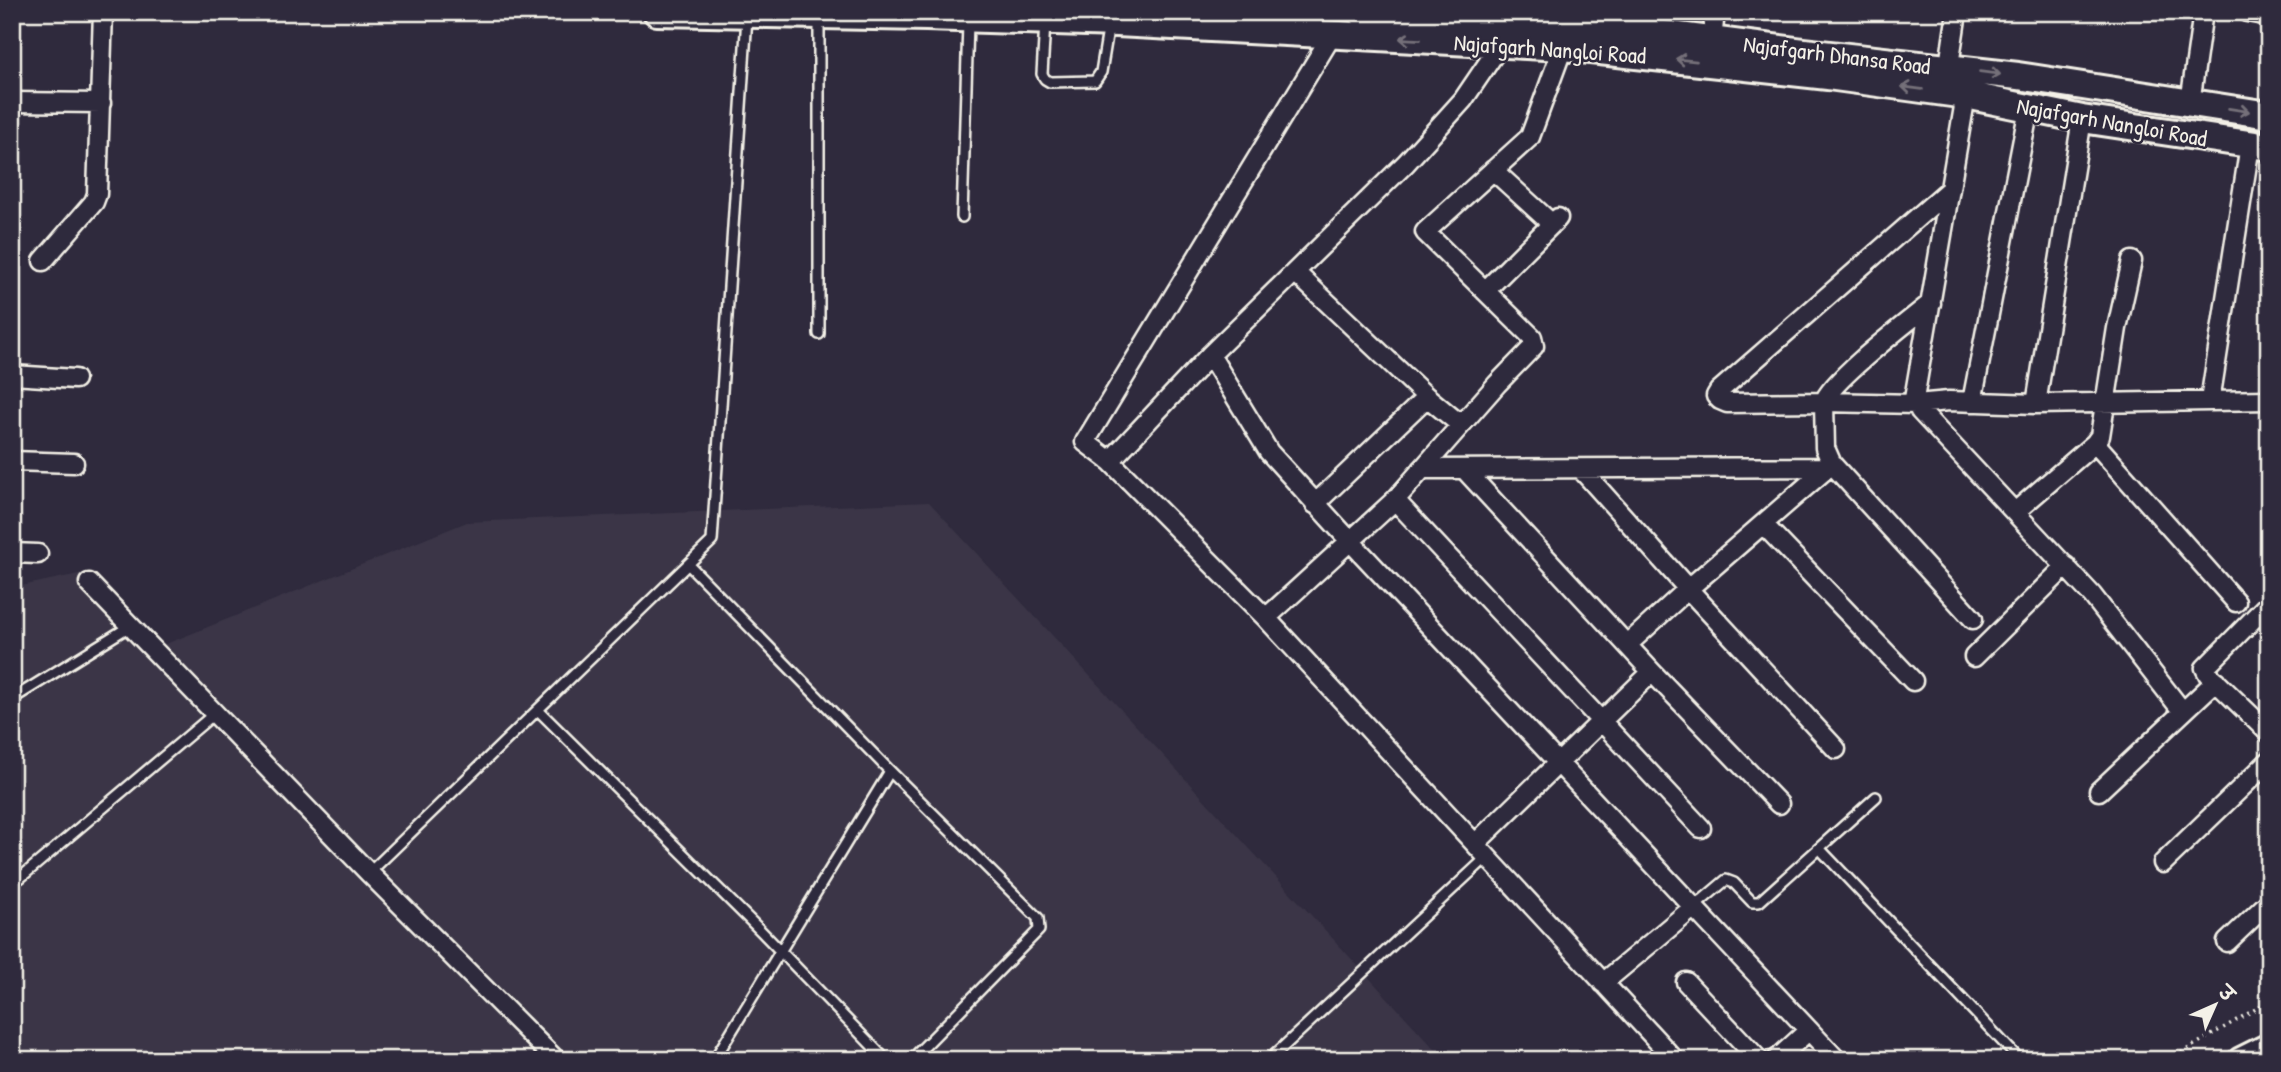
<svg xmlns="http://www.w3.org/2000/svg" width="2281" height="1072" font-family="'Patrick Hand','Playpen Sans Deva',sans-serif">
<style>
.built{fill:#3b3647}
.lines{fill:none;stroke-linecap:round;stroke-linejoin:round}
.lane-casing{stroke:#f4f1e8;stroke-width:14}
.street-casing{stroke:#f4f1e8;stroke-width:23}
.secondary-casing{stroke:#f4f1e8;stroke-width:30}
.primary-casing{stroke:#f4f1e8;stroke-width:32}
.path{stroke:#f4f1e8;stroke-width:3.5;stroke-dasharray:2 5;stroke-linecap:butt}
.lane{stroke:#2f2a3d;stroke-width:9}
.street{stroke:#2f2a3d;stroke-width:18}
.secondary{stroke:#2f2a3d;stroke-width:24}
.primary{stroke:#2f2a3d;stroke-width:26}
.oneway{stroke:#747079}
.labels{text-anchor:middle;stroke-width:5;stroke-linejoin:round;paint-order:stroke}
.street-label{font-size:23px;fill:#f4f1e8;stroke:#2f2a3d}
</style>
<rect width="100%" height="100%" fill="#2f2a3d"/>
<filter id="ink" filterUnits="userSpaceOnUse"><feTurbulence type="fractalNoise" baseFrequency=".0143" numOctaves="2"/><feDisplacementMap in="SourceGraphic" scale="14" xChannelSelector="R" yChannelSelector="G"/><feConvolveMatrix kernelMatrix="1 2 1 2 8 2 1 2 1" color-interpolation-filters="sRGB"/></filter>
<g filter="url(#ink)">
<path class="built" d="M 929,502 L 1445,1060 L 22,1060 L 12,1014 L 12,588 L 93,571 L 161,646 L 467,522 Z"/>
<g class="lines">
<defs>
<path id="lane" d="M 1045,22 L 1042,74 L 1045,79 L 1050,82 L 1095,81 L 1101,72 L 1109,24
M 962,217 L 968,23
M 819,334 L 819,18
M 689,565 L 890,771 L 1038,918 L 1039,930 L 911,1060
M 12,699 L 130,626
M 538,710 L 761,931 L 886,1060
M 1819,848 L 2020,1060
M 369,873 L 712,541 L 747,17
M 20,878 L 214,714
M 1694,907 L 1726,880 L 1734,883 L 1752,902 L 1759,902 L 1876,797
M 714,1060 L 890,771
M 1269,1060 L 1487,857"/>
<path id="street" d="M 2247,12 L 2269,16
M 1501,37 L 1501,44 L 1463,100 L 1406,163 L 1210,355 L 1110,461 L 1266,618 L 1675,1060
M 1712,40 L 1715,12
M 1947,79 L 1957,12
M 1966,95 L 1914,399 L 1920,411 L 2092,595 L 2183,712
M 12,102 L 101,103
M 2190,103 L 2203,12
M 1493,170 L 1552,224
M 1950,189 L 1719,391 L 1716,396 L 1720,400 L 1727,403 L 1824,402 L 1916,404 L 1949,401 L 2036,404 L 2269,400
M 43,261 L 94,202 L 97,194 L 103,12
M 1295,272 L 1427,397 L 1461,425
M 1485,291 L 1558,218
M 1931,303 C 1909,321 1831,380 1824,402 L 1825,448 L 1832,464 L 1973,619
M 1210,355 L 1269,452 L 1350,541 L 1837,1060
M 12,375 L 75,379
M 2210,401 L 2250,145
M 1972,402 L 2029,108
M 2036,404 L 2082,119
M 2095,443 L 2236,602
M 12,461 L 74,463
M 1110,461 L 1085,442 L 1332,35
M 1422,469 L 1829,467
M 1464,469 L 1652,672 L 1779,804
M 1581,469 L 1688,589 L 1836,749
M 1395,500 L 1701,828
M 1315,504 L 1427,397
M 2015,512 L 2095,443 L 2100,436 L 2117,328 L 2132,261
M 1763,524 L 1913,681
M 12,553 L 38,554
M 89,583 L 369,873 L 556,1060
M 2269,603 L 2205,668 L 2208,674 L 2269,733
M 1266,618 L 1395,500 L 1497,384 L 1534,346 L 1532,337 L 1425,232 L 1530,137 L 1563,47
M 1627,645 L 1688,589 L 1832,464
M 1974,657 L 2066,566
M 2099,791 L 2216,681
M 1475,844 L 1652,672
M 2163,863 L 2269,761
M 2227,942 L 2269,902
M 1686,982 L 1759,1060
M 1603,983 L 1694,907
M 1776,1060 L 1809,1030"/>
<path id="secondary" d="M 2241,1060 L 2269,1046"/>
<path id="primary" d="M 657,12 L 926,17 L 1117,23 L 1563,47 L 1828,76 L 1966,95 L 2082,119 L 2269,147
M 1361,12 L 1608,27 L 1804,52 L 2018,76 L 2269,115"/>
</defs>
<use href="#lane" class="lane-casing"/>
<use href="#street" class="street-casing"/>
<use href="#secondary" class="secondary-casing"/>
<use href="#primary" class="primary-casing"/>
<path class="path" d="M 2169,1060 L 2269,1001"/>
<use href="#lane" class="lane"/>
<use href="#street" class="street"/>
<use href="#secondary" class="secondary"/>
<use href="#primary" class="primary"/>
</g>
<defs><path id="oneway-shaft" d="M-6 0H5M1.5-3L5.5 0L1.5 3" fill="none" stroke-width="1.6" stroke-linecap="round" stroke-linejoin="round" transform="scale(1.75)"/></defs>
<g class="oneway">
<use href="#oneway-shaft" transform="translate(1410 39) rotate(-177)"/>
<use href="#oneway-shaft" transform="translate(1686 60) rotate(-174)"/>
<use href="#oneway-shaft" transform="translate(1990 73) rotate(7)"/>
<use href="#oneway-shaft" transform="translate(1912 88) rotate(-172)"/>
<use href="#oneway-shaft" transform="translate(2239 110) rotate(9)"/>
</g>
</g>
<g class="labels">
<g class="street-label">
<text transform="translate(1550 49) rotate(4)" y="8">Najafgarh Nangloi Road</text>
<text transform="translate(1837 55) rotate(7)" y="8">Najafgarh Dhansa Road</text>
<text transform="translate(2112 122) rotate(10)" y="8">Najafgarh Nangloi Road</text>
</g>
</g>
<rect width="2281" height="1072" fill="none" stroke="#2f2a3d" stroke-width="42"/>
<rect x="21" y="21" width="2239" height="1030" fill="none" stroke="#f4f1e8" stroke-width="2.5" filter="url(#ink)"/>
<g transform="translate(2215 1005) rotate(45)" stroke="#2f2a3d" stroke-width="5" paint-order="stroke">
<path d="M0-5L12 26L0 18L-12 26Z" fill="#f4f1e8"/>
<text y="-10" font-size="19" font-weight="bold" text-anchor="middle" fill="#f4f1e8">उ</text>
</g>
</svg>
